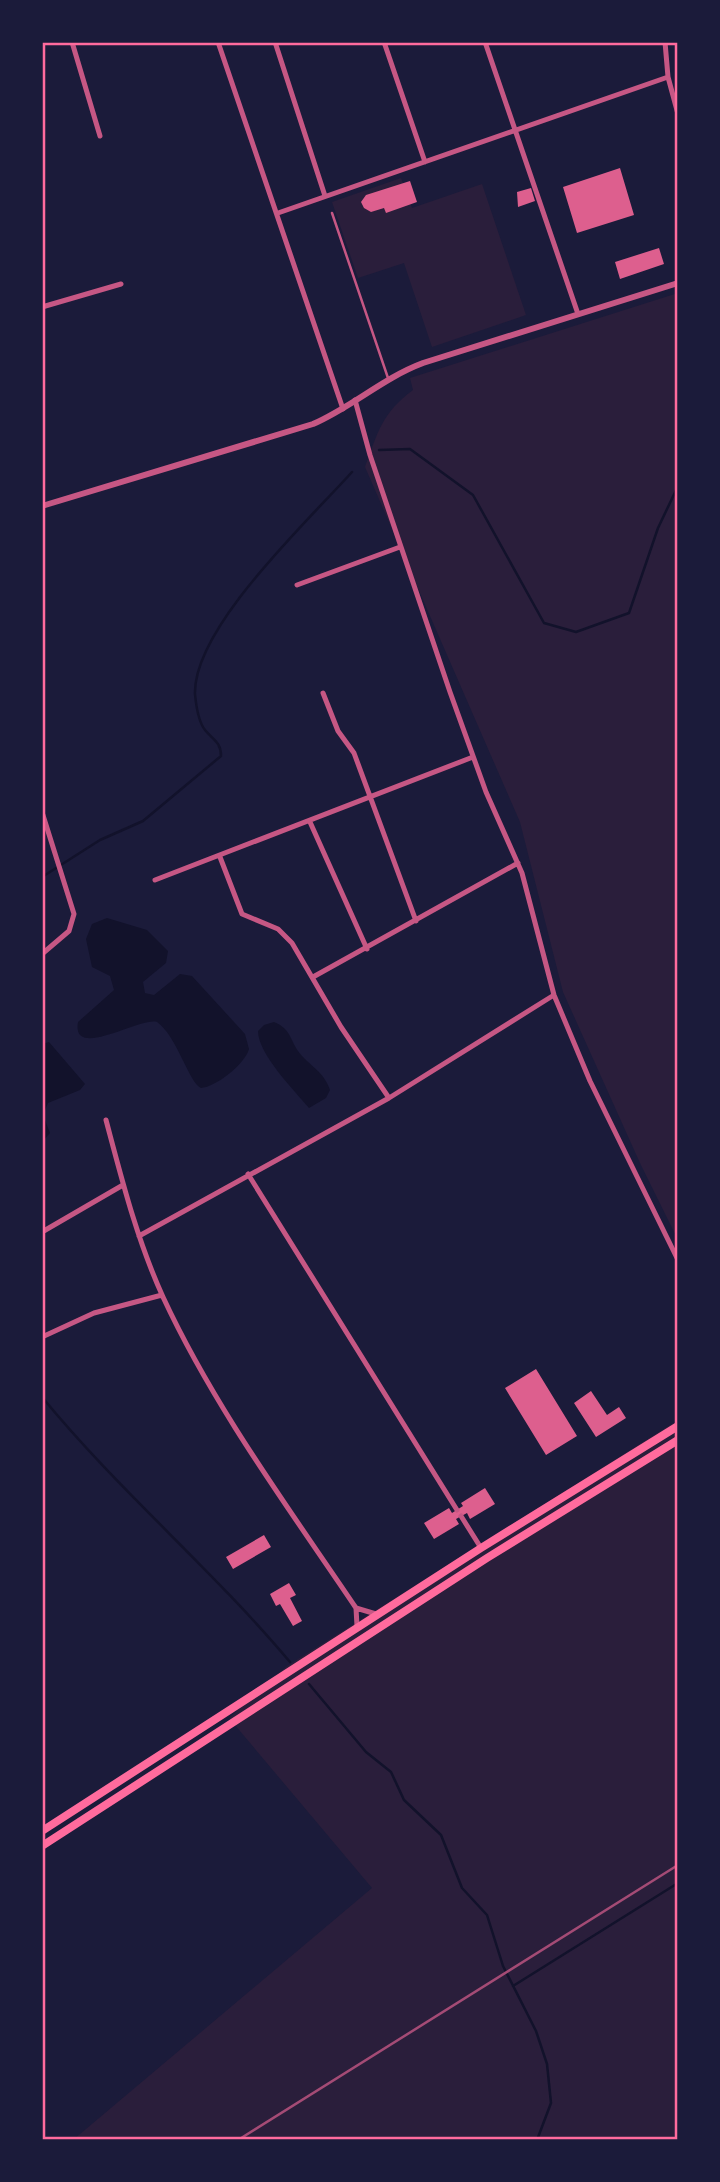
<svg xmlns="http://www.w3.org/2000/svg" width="720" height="2182" font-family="'Times New Roman',serif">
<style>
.green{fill:#2a1e3b}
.water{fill:#12122b}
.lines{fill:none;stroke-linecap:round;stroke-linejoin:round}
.stream{stroke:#12122b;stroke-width:2.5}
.building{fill:#dd5f8e}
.service{stroke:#c65784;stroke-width:2.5}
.minor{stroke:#c65784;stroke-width:5}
.tertiary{stroke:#c65784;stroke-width:6}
.primary{stroke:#ff6b9d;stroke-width:8}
.rail{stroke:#a44b75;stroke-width:2.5}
.neatline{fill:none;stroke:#ff6b9d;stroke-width:2.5}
</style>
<rect width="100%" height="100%" fill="#1b1b3a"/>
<path class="green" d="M 401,178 L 412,208 L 482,184 L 526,315 L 432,347 L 404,263 L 358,278 L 332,202 Z
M 678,293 L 678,1240 L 640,1163 L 563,992 L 520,822 L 365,467 C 378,432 382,413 413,390 L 410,378 Z
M 678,1420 L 678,2140 L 73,2140 L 372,1888 L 229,1718 L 287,1666 Z"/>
<path class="water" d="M 107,918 L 147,930 L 168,951 L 166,963 L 143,982 L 145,993 L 154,995 L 180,974 L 192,976 L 245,1034 L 249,1049 C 245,1064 216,1087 201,1088 C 189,1083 177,1036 157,1022 C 140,1017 71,1061 78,1022 L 114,990 L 110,976 L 92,967 L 86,939 L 92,924 Z
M 274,1022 C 290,1028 290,1039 298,1051 C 309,1066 324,1071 330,1090 L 326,1098 L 309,1108 C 294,1090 258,1054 258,1031 L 264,1025 Z
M 49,1042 L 85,1084 L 80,1090 L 48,1103 L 43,1115 L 50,1133 L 43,1141 L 42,1160 L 42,1044 Z"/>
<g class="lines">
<path class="stream" d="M 379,450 L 410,449 L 473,495 L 544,623 L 576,632 L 629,613 L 658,528 L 678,486
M 42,877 L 100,840 L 143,821 L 221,756 C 221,742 213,740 205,730 C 198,721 196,705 195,694 C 193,628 308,521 352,472
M 42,1397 C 119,1491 212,1569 290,1662
M 309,1684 L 366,1752 L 391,1772 L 404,1800 L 441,1835 L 462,1888 L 487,1915 L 503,1966 L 536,2031 L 547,2064 L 551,2103 L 537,2140
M 513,1986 L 678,1883"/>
</g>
<path class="building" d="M 620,168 L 634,215 L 577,233 L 563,187 Z
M 410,181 L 417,202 L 386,213 L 384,208 L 371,212 L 364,208 L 361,202 L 366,195 Z
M 531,188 L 535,201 L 518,207 L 517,192 Z
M 659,248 L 664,264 L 620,279 L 615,262 Z
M 536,1369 L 577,1436 L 546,1455 L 505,1388 Z
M 591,1391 L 607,1415 L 619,1407 L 626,1418 L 596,1437 L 574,1403 Z
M 485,1488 L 495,1504 L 470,1519 L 467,1513 L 456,1519 L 459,1524 L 434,1539 L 424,1523 L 449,1508 L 452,1513 L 463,1506 L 461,1503 Z
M 264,1535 L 271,1547 L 233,1569 L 226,1557 Z
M 289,1583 L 296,1595 L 290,1598 L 302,1621 L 293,1626 L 280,1604 L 276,1606 L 270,1594 Z"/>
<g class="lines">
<path class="service" d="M 332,213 L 388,378"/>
<path class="minor" d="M 72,42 L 100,136
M 218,42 L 343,409
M 275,42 L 325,196
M 384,42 L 425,162
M 485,42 L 578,314
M 665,42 L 668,77 L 678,114
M 278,213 L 668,77
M 42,307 L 121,284
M 355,400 L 370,455 L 450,692 L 486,792 L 522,873 L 554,995 L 590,1081 L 678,1260
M 297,585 L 400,547
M 323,693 L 338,731 L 354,753 L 416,921
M 42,812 L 74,914 L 69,931 L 42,954
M 310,822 L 367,949
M 220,857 L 242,914 L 278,929 L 292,943 L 341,1027 L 389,1098
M 155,880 L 473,757
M 313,977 L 518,863
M 106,1120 C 122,1180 137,1240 163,1297 C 214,1407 288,1507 356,1608 L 357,1626
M 248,1174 L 457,1510
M 42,1232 L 123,1185
M 139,1236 L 389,1098 L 554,995
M 42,1337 L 94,1313 L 162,1295
M 461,1516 L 481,1548
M 356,1608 L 376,1614"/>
<path class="tertiary" d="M 42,506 L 313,424 C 352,407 383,378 423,363 L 678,283"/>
<path class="primary" d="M 42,1831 L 481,1548 L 678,1426
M 42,1846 L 487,1558 L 678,1440"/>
<path class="rail" d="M 238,2140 L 678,1865"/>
</g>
<rect width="720" height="2182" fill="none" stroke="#1b1b3a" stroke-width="88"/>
<rect x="44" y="44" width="632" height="2094" class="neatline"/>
</svg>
